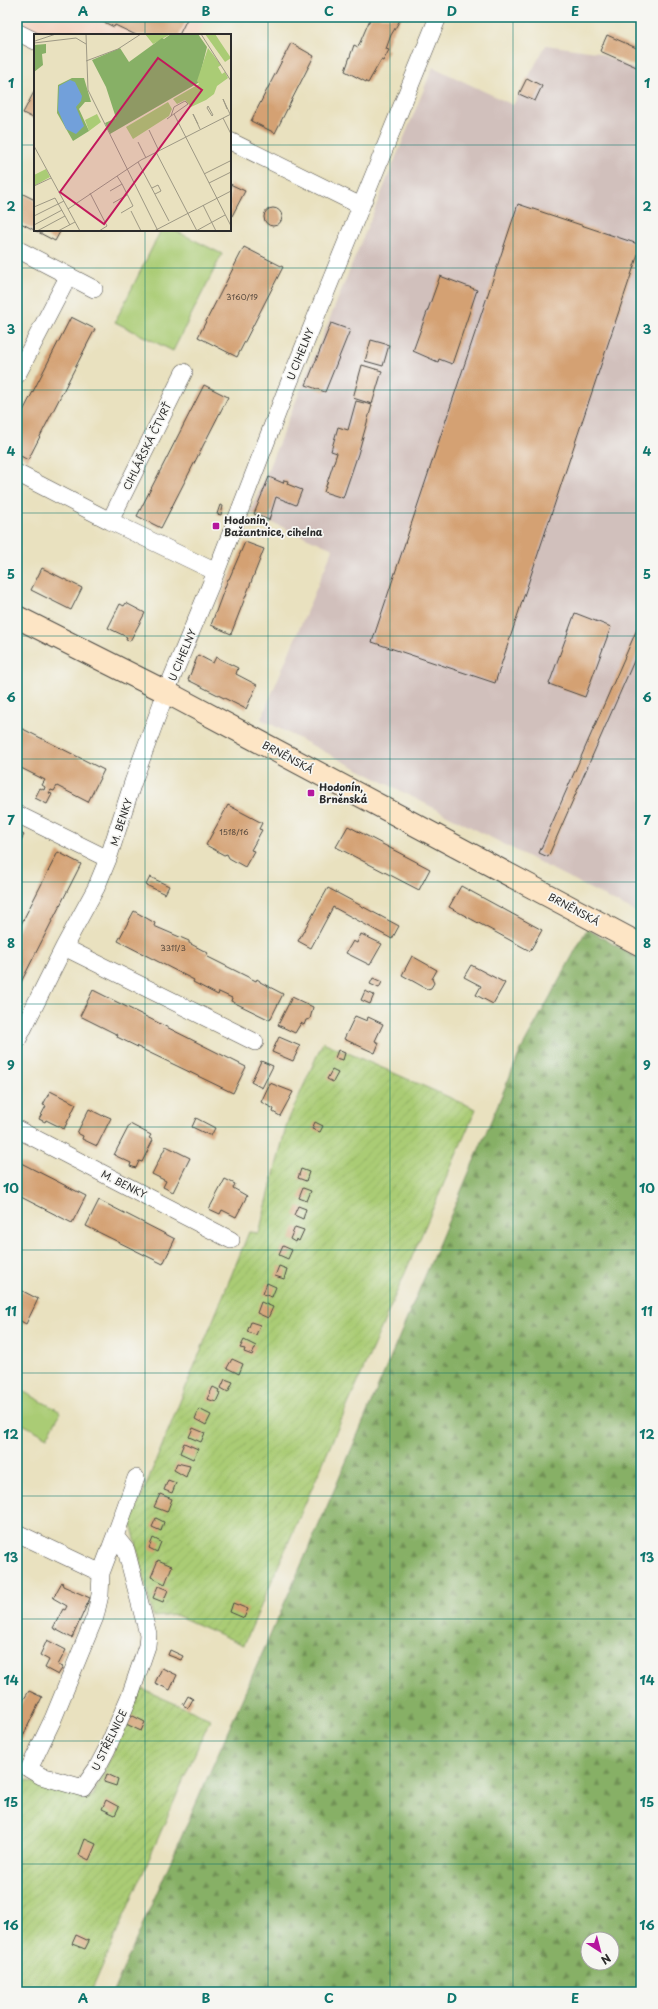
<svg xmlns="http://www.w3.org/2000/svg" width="658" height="2009" font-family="'Playpen Sans',sans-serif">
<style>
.built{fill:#f5d3c1}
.industrial{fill:#d1c0bc}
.green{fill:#aacc75;stroke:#6a7c50}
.forest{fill:url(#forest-firs);stroke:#596e48;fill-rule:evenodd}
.garden{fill:url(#garden-furrows);stroke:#6a7c50}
.building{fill:#d4a173}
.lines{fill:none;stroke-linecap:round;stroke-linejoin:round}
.minor-casing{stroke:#484641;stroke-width:18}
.secondary-casing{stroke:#484641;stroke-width:24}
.minor{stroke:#fff;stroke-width:17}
.secondary{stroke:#fde5c5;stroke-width:22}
.grid{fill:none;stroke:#0f766e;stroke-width:1;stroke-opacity:0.55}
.poi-dot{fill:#b5179e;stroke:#f6f6f2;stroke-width:1.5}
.labels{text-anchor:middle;stroke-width:3.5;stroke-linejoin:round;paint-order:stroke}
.number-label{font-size:8px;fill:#55483d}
.street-label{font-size:10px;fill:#2b2b2b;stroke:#f6f6f2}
.poi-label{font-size:10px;font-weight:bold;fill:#2b2b2b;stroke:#f6f6f2;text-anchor:start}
.inset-road{fill:none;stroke:#9d9884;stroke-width:1}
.view{fill:#c2185b;fill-opacity:0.15;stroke:#c2185b;stroke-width:2}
.inset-edge{fill:none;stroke:#2b2b2b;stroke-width:2}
.neatline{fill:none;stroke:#0f766e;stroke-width:1.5}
.grid-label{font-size:13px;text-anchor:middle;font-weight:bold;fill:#0f766e}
</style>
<defs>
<pattern id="forest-firs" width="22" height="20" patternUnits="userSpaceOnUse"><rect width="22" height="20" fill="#87b066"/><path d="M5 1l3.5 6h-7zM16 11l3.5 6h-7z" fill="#6f8f54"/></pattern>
<pattern id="garden-furrows" width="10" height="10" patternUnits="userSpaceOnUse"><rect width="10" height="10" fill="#aacc75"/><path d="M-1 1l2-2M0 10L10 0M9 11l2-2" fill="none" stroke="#92af65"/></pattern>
</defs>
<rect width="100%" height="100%" fill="#f6f6f2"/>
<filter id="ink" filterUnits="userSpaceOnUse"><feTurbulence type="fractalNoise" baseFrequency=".025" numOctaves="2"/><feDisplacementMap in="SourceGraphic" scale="8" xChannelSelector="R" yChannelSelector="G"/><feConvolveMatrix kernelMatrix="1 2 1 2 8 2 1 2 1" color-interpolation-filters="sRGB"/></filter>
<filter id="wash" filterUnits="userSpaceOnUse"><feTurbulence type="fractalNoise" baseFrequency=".012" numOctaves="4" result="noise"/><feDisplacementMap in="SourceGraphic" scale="16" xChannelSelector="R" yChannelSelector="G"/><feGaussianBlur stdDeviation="0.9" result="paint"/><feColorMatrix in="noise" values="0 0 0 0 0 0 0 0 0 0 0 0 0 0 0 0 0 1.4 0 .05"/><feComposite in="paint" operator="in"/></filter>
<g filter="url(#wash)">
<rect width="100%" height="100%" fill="#e9e1bf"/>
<path class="built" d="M 17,17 L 206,17 L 198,35 L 36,35 L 17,26 Z"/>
<path class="industrial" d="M 546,45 L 596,52 L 641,72 L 641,915 L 261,719 L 333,549 L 250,513 L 433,67 L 513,105 Z"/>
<path class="green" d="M 161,230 L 174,230 L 222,254 L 173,351 L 115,322 Z
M 17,1388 L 61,1412 L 47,1437 L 17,1421 Z"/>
<path class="forest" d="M 587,929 L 641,960 L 641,1113 L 638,1119 L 641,1122 L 641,1992 L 113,1992 L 332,1495 L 521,1050 ZM 588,1939 L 612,1939 L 612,1963 L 588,1963 Z"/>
<path class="garden" d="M 323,1042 L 476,1109 L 244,1645 L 176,1615 L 153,1617 L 131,1522 L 249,1232 L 259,1233 L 287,1123 Z
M 142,1689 L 210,1719 L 91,1992 L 17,1992 L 17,1778 L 92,1798 Z"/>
<g id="blocks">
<path class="building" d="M 94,17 L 188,17 L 179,35 L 136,35 L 115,25 L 114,27 Z
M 371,17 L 402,17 L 391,35 L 386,49 L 389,50 L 383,61 L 381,60 L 368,83 L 345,71 L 354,45 L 358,47 Z
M 607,35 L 641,50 L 641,69 L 600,51 Z
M 291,43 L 314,56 L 275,133 L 251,121 Z
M 527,78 L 542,86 L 535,101 L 519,94 Z
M 35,90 L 35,119 L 23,113 Z
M 230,184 L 245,191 L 232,216 L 230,215 Z
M 17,191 L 35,200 L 35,230 L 61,230 L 55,241 L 17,221 Z
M 518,204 L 641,245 L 495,683 L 372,642 Z
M264 217a9 9 0 1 1 18 0a9 9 0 1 1-18 0Z
M 244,247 L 283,267 L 237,357 L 198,337 Z
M 440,276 L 477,290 L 452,364 L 439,359 L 438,362 L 413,351 Z
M 71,317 L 95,329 L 28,460 L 17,454 L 17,423 Z
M 331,323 L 350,330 L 325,392 L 306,385 Z
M 371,340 L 389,345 L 383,366 L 365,361 Z
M 362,365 L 382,371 L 372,404 L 353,398 Z
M 204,385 L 228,397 L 161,528 L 137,516 Z
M 356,401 L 372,405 L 358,454 L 343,498 L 324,492 L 337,453 L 331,451 L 338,427 L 348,430 Z
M 269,477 L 283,483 L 284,480 L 288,481 L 287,484 L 302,490 L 296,505 L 276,497 L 269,520 L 254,514 Z
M 220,505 L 223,506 L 221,515 L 217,514 Z
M 245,542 L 264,549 L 231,634 L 211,625 L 228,579 L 229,579 Z
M 42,568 L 82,588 L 71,610 L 31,590 Z
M 126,603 L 145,613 L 130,641 L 126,640 L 127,637 L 108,628 L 120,604 L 124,606 Z
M 575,613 L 611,627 L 585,697 L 549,684 Z
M 641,620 L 641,645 L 548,857 L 539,853 Z
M 198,655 L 213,663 L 216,657 L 238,668 L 236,674 L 257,685 L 246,709 L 188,680 Z
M 17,726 L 104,770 L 88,802 L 57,786 L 54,791 L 51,790 L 49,793 L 52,794 L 47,804 L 35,798 L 40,788 L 44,790 L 45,787 L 42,785 L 45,780 L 17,766 Z
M 228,805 L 262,823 L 259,829 L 262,830 L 251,850 L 254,851 L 245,867 L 229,858 L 227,854 L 224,855 L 206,845 Z
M 348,826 L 430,869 L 419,890 L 336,847 Z
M 17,831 L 24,835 L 17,847 Z
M 58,852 L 81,864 L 17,990 L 17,932 Z
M 150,877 L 169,886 L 165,894 L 146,885 Z
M 461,886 L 542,930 L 530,951 L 449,907 Z
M 328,888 L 399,926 L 392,939 L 333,907 L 311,948 L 298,941 Z
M 134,911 L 155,923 L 154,926 L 189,941 L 189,943 L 208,953 L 206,956 L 256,981 L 257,979 L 260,981 L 260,982 L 283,994 L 270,1020 L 231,1001 L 232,998 L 219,992 L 218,995 L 193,982 L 194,980 L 118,941 Z
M 361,934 L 382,944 L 370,965 L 346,953 L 353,941 L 357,943 Z
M 412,956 L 437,970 L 432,979 L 434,983 L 431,988 L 427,989 L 402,975 Z
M 471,965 L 505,983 L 493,1004 L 476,995 L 481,986 L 464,977 Z
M 373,978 L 382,982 L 379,988 L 370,984 Z
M 93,990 L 246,1067 L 233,1093 L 117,1037 L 118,1035 L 80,1016 Z
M 365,991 L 374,995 L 370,1004 L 361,1000 Z
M 292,997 L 313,1007 L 310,1019 L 306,1020 L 304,1025 L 301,1023 L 295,1033 L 278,1025 Z
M 355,1016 L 367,1021 L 368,1017 L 383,1024 L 375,1041 L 379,1043 L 375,1053 L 344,1039 Z
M 279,1037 L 300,1046 L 293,1061 L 272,1052 Z
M 338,1050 L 345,1053 L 343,1060 L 335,1058 Z
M 261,1061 L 273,1066 L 262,1088 L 251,1082 Z
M 332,1070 L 338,1073 L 333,1082 L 327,1079 Z
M 270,1083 L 293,1092 L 280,1116 L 273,1112 L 274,1109 L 261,1102 Z
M 50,1091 L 76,1104 L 64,1129 L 46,1120 L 45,1122 L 39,1119 L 46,1106 L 43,1105 Z
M 89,1109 L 103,1116 L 104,1115 L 111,1118 L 97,1146 L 82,1139 L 83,1136 L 77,1133 Z
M 196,1118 L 215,1128 L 211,1136 L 192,1127 Z
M 315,1122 L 323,1126 L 320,1132 L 312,1129 Z
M 130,1124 L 151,1135 L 149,1138 L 153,1140 L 142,1162 L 139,1161 L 136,1168 L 130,1166 L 131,1163 L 114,1155 Z
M 166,1146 L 190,1158 L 173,1192 L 163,1187 L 166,1181 L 152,1174 Z
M 17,1161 L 86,1196 L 72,1223 L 17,1195 Z
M 301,1169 L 309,1172 L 306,1181 L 298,1178 Z
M 225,1179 L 235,1184 L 233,1188 L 247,1196 L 236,1217 L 222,1210 L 220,1214 L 209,1209 Z
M 303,1188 L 311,1191 L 307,1201 L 299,1198 Z
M 99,1200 L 175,1239 L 163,1264 L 86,1226 Z
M 298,1206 L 306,1209 L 303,1219 L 294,1215 Z
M 295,1227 L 304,1230 L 299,1241 L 296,1239 L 295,1242 L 290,1239 Z
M 283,1246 L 292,1250 L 288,1259 L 279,1255 Z
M 279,1266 L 287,1269 L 284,1279 L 275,1276 Z
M 267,1283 L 276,1287 L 272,1297 L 263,1294 Z
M 17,1288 L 38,1299 L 26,1324 L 17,1319 Z
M 261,1302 L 273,1307 L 268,1318 L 257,1313 Z
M 251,1322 L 260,1325 L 256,1335 L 247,1332 Z
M 244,1340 L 256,1346 L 252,1355 L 244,1352 L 245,1349 L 240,1348 Z
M 232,1359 L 243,1364 L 239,1374 L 227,1368 Z
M 225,1379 L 233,1382 L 228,1392 L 221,1388 Z
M 213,1387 L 219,1390 L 218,1392 L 220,1393 L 216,1402 L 207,1399 Z
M 199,1409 L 211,1415 L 206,1425 L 195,1419 Z
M 193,1428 L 205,1433 L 201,1442 L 189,1437 Z
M 184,1443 L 198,1449 L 193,1459 L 180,1453 Z
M 177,1463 L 190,1466 L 186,1477 L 174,1470 Z
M 168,1480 L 176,1483 L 172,1493 L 164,1490 Z
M 160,1494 L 172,1499 L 167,1512 L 154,1507 Z
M 156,1518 L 164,1522 L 161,1531 L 152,1527 Z
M 153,1538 L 161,1542 L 157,1552 L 149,1548 Z
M 158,1560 L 172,1566 L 165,1584 L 151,1577 Z
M 62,1582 L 63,1586 L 90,1598 L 72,1638 L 53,1628 L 63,1609 L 65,1610 L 67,1606 L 53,1598 Z
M 158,1586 L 168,1590 L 163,1602 L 153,1598 Z
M 233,1603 L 248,1609 L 244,1618 L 230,1612 Z
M 47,1640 L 66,1650 L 58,1665 L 63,1667 L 58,1675 L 45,1668 L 49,1660 L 40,1655 Z
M 170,1650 L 183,1656 L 181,1660 L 168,1655 Z
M 162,1668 L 177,1675 L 170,1690 L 155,1683 Z
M 29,1691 L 42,1697 L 17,1748 L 17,1710 Z
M 188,1696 L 193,1699 L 188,1708 L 183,1705 Z
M 131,1715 L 145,1722 L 141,1731 L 126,1724 Z
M 107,1774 L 118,1779 L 116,1786 L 104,1782 Z
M 106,1800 L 119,1807 L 115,1815 L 102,1809 Z
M 85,1839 L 96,1844 L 89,1860 L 79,1855 Z
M 76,1935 L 89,1941 L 85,1949 L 72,1944 Z"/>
</g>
</g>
<g filter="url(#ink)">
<use href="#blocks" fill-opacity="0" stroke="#484641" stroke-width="1"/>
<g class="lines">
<defs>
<path id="minor" d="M 17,32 L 35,41
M 230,141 L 361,206
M 17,249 L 94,289
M 184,372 L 110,521 L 216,572
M 17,375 L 68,277
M 17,473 L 110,521
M 17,814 L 108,859
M 64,947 L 255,1042
M 17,1041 L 64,947 L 96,888 L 108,859 L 133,782 L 166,692 L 216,572 L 285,393 L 438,17
M 17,1129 L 231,1240
M 17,1533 L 101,1573
M 115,1536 L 101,1573 L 100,1595 L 95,1617 L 53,1719 L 29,1769 L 41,1776 L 83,1788 L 97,1768 L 107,1749 L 131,1693 L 147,1646 L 148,1634 L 126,1550 L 115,1536 L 136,1478"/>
<path id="secondary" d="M 17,617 L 166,692 L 641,945"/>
</defs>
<use href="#minor" class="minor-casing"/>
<use href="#secondary" class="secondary-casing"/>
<use href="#minor" class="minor"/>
<use href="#secondary" class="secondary"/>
</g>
</g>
<path class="grid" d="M 145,17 L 145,35M 268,17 L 268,1992M 390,17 L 390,1992M 513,17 L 513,1992M 17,145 L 35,145M 230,145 L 641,145M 145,230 L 145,1992M 17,268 L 641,268M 17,390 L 641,390M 17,513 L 641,513M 17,636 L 641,636M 17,759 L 641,759M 17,882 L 641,882M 17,1004 L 641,1004M 17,1127 L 641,1127M 17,1250 L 641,1250M 17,1373 L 641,1373M 17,1496 L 641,1496M 17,1619 L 641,1619M 17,1741 L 641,1741M 17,1864 L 641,1864"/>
<g class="poi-dot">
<rect x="212" y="522" width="8" height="8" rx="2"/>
<rect x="307" y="789" width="8" height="8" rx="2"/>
</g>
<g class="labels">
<g class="number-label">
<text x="242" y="300">3160/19</text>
<text x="234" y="835">1518/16</text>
<text x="173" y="951">3311/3</text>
</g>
<g class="street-label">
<text transform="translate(300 354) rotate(-68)" y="4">U CIHELNY</text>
<text transform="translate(147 446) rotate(-64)" y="4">CIHLÁŘSKÁ ČTVRŤ</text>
<text transform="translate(182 655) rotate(-67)" y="4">U CIHELNY</text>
<text transform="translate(288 757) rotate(28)" y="4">BRNĚNSKÁ</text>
<text transform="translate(121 822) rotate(-72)" y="4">M. BENKY</text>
<text transform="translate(574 909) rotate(28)" y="4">BRNĚNSKÁ</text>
<text transform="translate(124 1184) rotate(27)" y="4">M. BENKY</text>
<text transform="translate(109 1740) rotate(-64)" y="4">U STŘELNICE</text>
</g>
<g class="poi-label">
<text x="224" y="524">Hodonín,<tspan x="224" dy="12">Bažantnice, cihelna</tspan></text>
<text x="319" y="791">Hodonín,<tspan x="319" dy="12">Brněnská</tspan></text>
</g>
</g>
<g transform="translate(34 34)">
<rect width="197" height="197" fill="#e9e1bf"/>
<path d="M 111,0 L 137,0 L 119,10 ZM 63,80 L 67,88 L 55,97 L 51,86 ZM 12,135 L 16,143 L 0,152 L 0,141 Z" fill="#aacc75"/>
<path d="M 137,0 L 164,0 L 173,13 L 164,49 L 76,100 L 71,89 L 82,84 L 72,53 L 58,26 L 86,14 L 95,28 L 128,4 L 130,5 ZM 12,10 L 12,19 L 8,20 L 9,31 L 0,38 L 0,11 ZM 38,44 L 50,44 L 57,68 L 51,68 L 45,75 L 55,97 L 39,107 L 23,79 L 24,51 Z" fill="#87b066"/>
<path d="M 171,0 L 181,0 L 197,24 L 191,28 ZM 174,14 L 187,31 L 184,33 L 188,40 L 191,38 L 194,44 L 183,52 L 180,60 L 172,66 L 157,73 L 151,66 L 143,70 L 139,65 L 165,50 L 163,47 ZM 134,68 L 138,75 L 135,82 L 99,105 L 92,93 Z" fill="#aacc75"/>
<path d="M 36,46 L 41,48 L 48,62 L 47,67 L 42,73 L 50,92 L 42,100 L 32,95 L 24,76 L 25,52 Z" fill="#72a0da"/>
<path class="inset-road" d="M 52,0 L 54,56 L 124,197M 167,0 L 197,47M 1,7 L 22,0M 0,9 L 42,4 L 52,10M 52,27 L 84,15 L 107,0M 174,72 L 179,81 L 178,82 L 173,74 ZM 193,75 L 189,65 L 196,80M 140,80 L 197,192M 189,84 L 197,100M 133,85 L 137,82 L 140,73 L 151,67 L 154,70 L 137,82M 164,90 L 159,80 L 166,95M 115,96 L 125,117M 104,108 L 112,124M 0,112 L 46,197M 122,118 L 163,197M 104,128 L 135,187M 170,140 L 196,127 L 197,129M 175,149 L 197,138M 0,152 L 17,144M 118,154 L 124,151 L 127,157 L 121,160M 76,157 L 88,150 L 83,142M 56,159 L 73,192 L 65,197M 79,169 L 93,161M 169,171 L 182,197M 0,173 L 21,164 L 36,191M 34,175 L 107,126 L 197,80M 97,177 L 107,197M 87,179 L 99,172 L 88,150M 0,182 L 30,167M 0,191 L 28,176M 3,197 L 31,182M 24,197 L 41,188M 120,197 L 197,157M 162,197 L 191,181"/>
<path class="view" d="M 124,24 L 168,56 L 70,190 L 26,158 Z"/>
<rect width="197" height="197" class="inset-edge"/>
</g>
<rect width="658" height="2009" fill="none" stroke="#f6f6f2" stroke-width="44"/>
<g transform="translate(600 1951) rotate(144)"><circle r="19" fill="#f6f6f2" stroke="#a5a5a2"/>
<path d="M0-3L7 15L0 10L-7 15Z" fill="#b5179e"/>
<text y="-6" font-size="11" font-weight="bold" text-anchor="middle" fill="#2b2b2b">N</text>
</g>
<rect x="22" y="22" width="614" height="1965" class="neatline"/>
<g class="grid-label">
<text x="83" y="16">A</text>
<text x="206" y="16">B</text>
<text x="329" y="16">C</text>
<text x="452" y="16">D</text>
<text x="575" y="16">E</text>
<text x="11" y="88">1</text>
<text x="647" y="88">1</text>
<text x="11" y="211">2</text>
<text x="647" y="211">2</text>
<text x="11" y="334">3</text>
<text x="647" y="334">3</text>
<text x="11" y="456">4</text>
<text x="647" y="456">4</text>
<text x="11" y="579">5</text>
<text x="647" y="579">5</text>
<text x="11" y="702">6</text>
<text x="647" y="702">6</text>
<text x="11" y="825">7</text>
<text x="647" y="825">7</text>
<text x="11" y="948">8</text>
<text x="647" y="948">8</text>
<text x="11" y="1070">9</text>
<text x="647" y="1070">9</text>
<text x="11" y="1193">10</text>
<text x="647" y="1193">10</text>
<text x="11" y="1316">11</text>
<text x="647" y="1316">11</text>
<text x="11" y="1439">12</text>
<text x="647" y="1439">12</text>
<text x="11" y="1562">13</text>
<text x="647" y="1562">13</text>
<text x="11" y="1685">14</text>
<text x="647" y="1685">14</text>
<text x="11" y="1807">15</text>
<text x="647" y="1807">15</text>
<text x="11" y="1930">16</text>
<text x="647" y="1930">16</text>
<text x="83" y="2003">A</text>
<text x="206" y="2003">B</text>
<text x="329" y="2003">C</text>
<text x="452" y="2003">D</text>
<text x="575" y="2003">E</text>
</g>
</svg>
